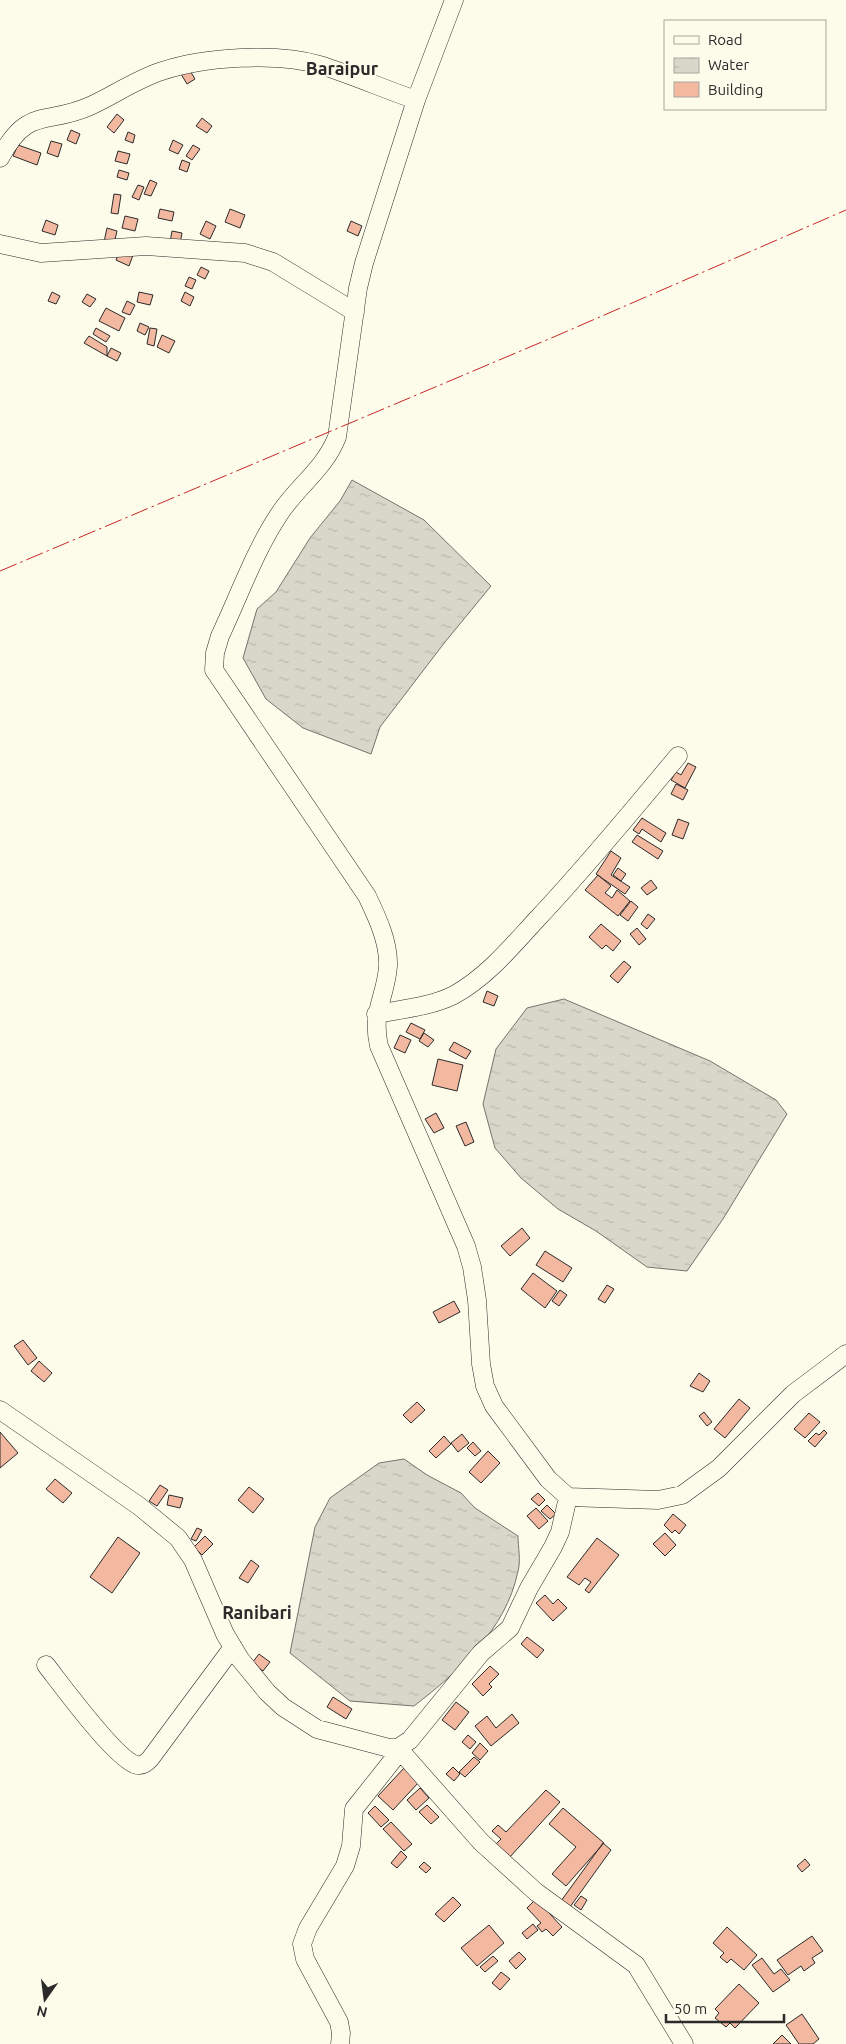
<svg xmlns="http://www.w3.org/2000/svg" width="846" height="2044" font-family="Ubuntu,sans-serif">
<style>
.water{fill:url(#water-ripples);stroke:#74746e}
.building{fill:#f2b8a0;stroke:#2b2b2b}
.lines{fill:none;stroke-linecap:round;stroke-linejoin:round}
.minor-casing{stroke:#2b2b2b;stroke-width:19}
.minor{stroke:#fdfbea;stroke-width:18}
.power{stroke:#c62828;stroke-width:1;stroke-dasharray:18 4 2.5 4;stroke-linecap:butt}
.labels{text-anchor:middle;stroke-width:4;stroke-linejoin:round;paint-order:stroke}
.quarter-label{font-size:18px;font-weight:bold;fill:#2b2b2b;stroke:#fdfbea}
</style>
<defs>
<pattern id="water-ripples" width="26" height="14" patternUnits="userSpaceOnUse" patternTransform="scale(1.25)"><rect width="26" height="14" fill="#d8d7c9"/><path d="M2 4q2-2 4 0t4 0M15 11q2-2 4 0t4 0" fill="none" stroke="#bab9ad"/></pattern>
</defs>
<rect width="100%" height="100%" fill="#fdfbea"/>
<path class="water" d="M 352,480 L 424,520 L 491,586 L 445,642 L 380,727 L 371,754 L 303,728 L 266,699 L 243,658 L 257,609 L 276,592 L 310,538 L 340,501 Z
M 564,999 L 710,1061 L 776,1100 L 787,1114 L 723,1219 L 687,1271 L 647,1267 L 596,1231 L 558,1209 L 521,1178 L 495,1148 L 483,1104 L 496,1049 L 527,1008 Z
M 404,1459 L 427,1475 L 461,1493 L 475,1508 L 518,1536 C 518,1547 521,1561 518,1571 C 506,1630 459,1671 414,1706 L 350,1701 L 290,1653 L 315,1527 L 330,1498 L 379,1463 Z"/>
<path class="building" d="M 189,69 L 195,79 L 187,84 L 181,74 Z
M 117,114 L 124,120 L 114,133 L 107,127 Z
M 202,118 L 212,126 L 207,133 L 196,126 Z
M 71,130 L 80,134 L 76,144 L 67,140 Z
M 128,132 L 135,135 L 133,143 L 125,140 Z
M 173,140 L 183,145 L 178,154 L 169,150 Z
M 51,141 L 62,144 L 58,157 L 47,153 Z
M 18,145 L 41,153 L 37,165 L 13,156 Z
M 193,145 L 200,149 L 192,160 L 186,156 Z
M 118,151 L 130,154 L 127,164 L 115,161 Z
M 182,160 L 190,163 L 187,172 L 179,169 Z
M 119,170 L 129,173 L 127,180 L 117,177 Z
M 150,180 L 157,183 L 151,196 L 144,194 Z
M 138,185 L 144,187 L 139,200 L 132,197 Z
M 114,194 L 121,195 L 118,214 L 111,213 Z
M 160,209 L 174,212 L 172,221 L 158,218 Z
M 230,209 L 245,215 L 240,228 L 225,222 Z
M 125,216 L 138,219 L 135,231 L 122,228 Z
M 46,220 L 58,225 L 55,235 L 42,231 Z
M 206,221 L 216,226 L 210,239 L 200,234 Z
M 351,221 L 362,226 L 358,236 L 347,231 Z
M 107,228 L 117,231 L 114,244 L 104,242 Z
M 172,231 L 182,233 L 180,244 L 170,242 Z
M 120,250 L 133,255 L 129,266 L 116,260 Z
M 201,267 L 209,271 L 205,279 L 197,275 Z
M 189,277 L 196,280 L 192,289 L 185,286 Z
M 52,292 L 60,296 L 56,304 L 48,301 Z
M 139,292 L 153,295 L 150,305 L 137,302 Z
M 185,292 L 194,297 L 190,306 L 181,301 Z
M 87,294 L 96,299 L 90,307 L 82,302 Z
M 127,301 L 135,305 L 130,315 L 122,312 Z
M 106,308 L 125,318 L 119,331 L 99,321 Z
M 140,323 L 149,327 L 145,335 L 137,331 Z
M 96,328 L 110,336 L 106,342 L 93,334 Z
M 150,328 L 157,329 L 154,346 L 147,344 Z
M 162,335 L 175,341 L 169,353 L 157,347 Z
M 89,336 L 107,347 L 107,356 L 84,343 Z
M 111,348 L 121,353 L 117,361 L 107,356 Z
M 688,763 L 696,767 L 685,788 L 671,780 L 676,772 L 681,775 Z
M 676,784 L 688,790 L 683,800 L 671,794 Z
M 642,818 L 666,833 L 661,842 L 642,829 L 639,834 L 633,830 Z
M 678,819 L 689,823 L 683,839 L 672,835 Z
M 637,835 L 663,851 L 658,859 L 632,842 Z
M 611,851 L 621,858 L 611,875 L 630,887 L 625,894 L 596,874 Z
M 618,868 L 626,874 L 621,881 L 613,875 Z
M 598,875 L 611,886 L 605,893 L 612,898 L 617,890 L 630,901 L 618,916 L 585,890 Z
M 651,880 L 657,888 L 647,895 L 641,888 Z
M 631,901 L 638,907 L 628,921 L 620,915 Z
M 648,914 L 655,919 L 647,929 L 641,924 Z
M 601,924 L 621,941 L 613,951 L 606,945 L 602,949 L 589,937 Z
M 637,928 L 646,939 L 639,945 L 630,934 Z
M 624,961 L 631,967 L 618,983 L 610,976 Z
M 487,991 L 498,996 L 494,1006 L 483,1002 Z
M 411,1023 L 425,1030 L 420,1039 L 406,1032 Z
M 424,1033 L 434,1040 L 428,1047 L 419,1041 Z
M 400,1035 L 411,1040 L 405,1053 L 394,1048 Z
M 454,1042 L 471,1051 L 466,1059 L 449,1050 Z
M 438,1059 L 463,1065 L 457,1091 L 432,1085 Z
M 436,1113 L 444,1128 L 434,1133 L 425,1119 Z
M 466,1122 L 474,1142 L 465,1146 L 456,1126 Z
M 522,1228 L 530,1238 L 510,1256 L 501,1246 Z
M 545,1251 L 572,1268 L 563,1282 L 536,1265 Z
M 533,1273 L 557,1291 L 545,1308 L 521,1289 Z
M 607,1285 L 614,1289 L 605,1303 L 598,1299 Z
M 560,1290 L 567,1295 L 559,1306 L 552,1301 Z
M 454,1301 L 460,1312 L 439,1323 L 433,1312 Z
M 23,1340 L 37,1358 L 28,1365 L 14,1346 Z
M 39,1361 L 52,1373 L 44,1382 L 31,1371 Z
M 699,1373 L 710,1381 L 703,1392 L 690,1386 Z
M 739,1399 L 750,1408 L 725,1438 L 714,1429 Z
M 417,1402 L 425,1410 L 411,1423 L 403,1415 Z
M 704,1412 L 712,1422 L 707,1426 L 699,1416 Z
M 809,1413 L 820,1422 L 805,1438 L 794,1429 Z
M 824,1430 L 827,1433 L 815,1447 L 808,1441 L 816,1433 L 819,1435 Z
M 0,1432 L 18,1453 L 0,1468 Z
M 462,1434 L 469,1443 L 458,1452 L 451,1443 Z
M 444,1436 L 451,1444 L 436,1458 L 429,1451 Z
M 473,1442 L 481,1451 L 475,1456 L 467,1448 Z
M 488,1451 L 500,1463 L 481,1483 L 469,1472 Z
M 55,1479 L 72,1493 L 63,1503 L 46,1489 Z
M 160,1485 L 168,1490 L 157,1506 L 149,1501 Z
M 249,1487 L 264,1499 L 253,1513 L 238,1500 Z
M 538,1493 L 545,1500 L 539,1506 L 531,1499 Z
M 169,1495 L 183,1498 L 180,1508 L 167,1505 Z
M 547,1505 L 556,1514 L 550,1519 L 541,1511 Z
M 536,1508 L 548,1521 L 539,1529 L 527,1516 Z
M 673,1514 L 686,1525 L 679,1534 L 675,1530 L 672,1533 L 664,1525 Z
M 197,1528 L 202,1530 L 196,1541 L 191,1539 Z
M 665,1533 L 676,1545 L 665,1556 L 653,1544 Z
M 205,1536 L 213,1544 L 202,1555 L 194,1547 Z
M 118,1537 L 140,1553 L 112,1593 L 90,1577 Z
M 597,1538 L 619,1555 L 589,1593 L 585,1590 L 591,1582 L 585,1578 L 579,1585 L 567,1577 Z
M 251,1560 L 259,1566 L 248,1583 L 239,1578 Z
M 545,1595 L 553,1604 L 558,1599 L 567,1608 L 553,1621 L 536,1603 Z
M 527,1637 L 544,1650 L 537,1658 L 521,1644 Z
M 259,1654 L 270,1662 L 263,1671 L 252,1663 Z
M 490,1666 L 499,1674 L 489,1684 L 492,1687 L 483,1696 L 472,1684 Z
M 333,1697 L 352,1709 L 346,1719 L 327,1707 Z
M 456,1702 L 469,1712 L 455,1730 L 442,1720 Z
M 512,1714 L 519,1723 L 491,1746 L 475,1726 L 487,1716 L 496,1728 Z
M 468,1735 L 476,1742 L 470,1749 L 462,1742 Z
M 480,1743 L 488,1751 L 480,1760 L 472,1753 Z
M 474,1757 L 480,1762 L 465,1777 L 459,1772 Z
M 453,1767 L 460,1774 L 454,1781 L 446,1774 Z
M 404,1768 L 419,1782 L 393,1810 L 378,1796 Z
M 420,1788 L 429,1798 L 416,1810 L 407,1800 Z
M 546,1790 L 560,1802 L 509,1858 L 495,1845 L 501,1839 L 492,1831 L 498,1825 L 506,1832 Z
M 427,1805 L 439,1817 L 431,1824 L 419,1812 Z
M 375,1806 L 389,1820 L 381,1827 L 368,1813 Z
M 563,1808 L 604,1843 L 566,1886 L 552,1874 L 576,1847 L 549,1824 Z
M 391,1822 L 412,1844 L 404,1851 L 383,1829 Z
M 603,1843 L 611,1850 L 570,1907 L 561,1901 Z
M 401,1851 L 407,1857 L 397,1868 L 391,1863 Z
M 805,1859 L 810,1865 L 802,1872 L 797,1866 Z
M 424,1862 L 431,1868 L 426,1873 L 419,1867 Z
M 581,1896 L 587,1900 L 581,1910 L 574,1905 Z
M 453,1897 L 461,1905 L 444,1922 L 435,1914 Z
M 536,1899 L 562,1927 L 553,1936 L 546,1929 L 542,1932 L 537,1926 L 541,1923 L 527,1908 Z
M 533,1924 L 538,1930 L 527,1939 L 522,1933 Z
M 489,1925 L 504,1943 L 477,1966 L 461,1948 Z
M 727,1927 L 757,1955 L 744,1970 L 731,1959 L 727,1963 L 720,1957 L 724,1953 L 713,1943 Z
M 812,1936 L 823,1951 L 812,1958 L 815,1963 L 804,1971 L 801,1966 L 788,1975 L 777,1960 Z
M 519,1952 L 526,1959 L 516,1969 L 509,1961 Z
M 493,1956 L 498,1961 L 485,1972 L 480,1967 Z
M 762,1958 L 774,1974 L 781,1969 L 790,1980 L 773,1992 L 752,1965 Z
M 501,1972 L 510,1979 L 500,1990 L 492,1983 Z
M 739,1984 L 759,2003 L 735,2028 L 730,2023 L 726,2027 L 715,2018 L 719,2013 L 715,2009 Z
M 802,2014 L 819,2039 L 813,2044 L 799,2044 L 786,2025 Z
M 782,2035 L 791,2044 L 773,2044 Z"/>
<g class="lines">
<defs>
<path id="minor" d="M 454,0 L 416,100 L 364,263 L 358,288 L 337,437 C 325,468 298,486 280,513 C 255,550 239,596 220,636 L 215,653 L 214,670 L 367,896 C 377,917 389,942 388,966 C 386,997 371,1011 379,1046 L 466,1246 L 472,1267 L 477,1300 L 481,1364 L 485,1386 L 494,1406 L 548,1479 L 568,1497
M 0,158 C 28,105 46,126 90,106 C 114,95 137,79 162,71 C 204,57 277,52 320,65 C 352,75 384,89 416,100
M 0,244 L 41,253 L 146,246 L 245,253 L 273,262 L 355,312
M 376,1014 C 402,1009 430,1007 454,995 C 488,976 512,946 538,918 C 587,866 632,811 678,756
M 0,1410 L 139,1506 L 178,1538 L 193,1560 L 225,1634 L 240,1659 L 267,1692 L 283,1707 L 317,1729 L 389,1748 L 398,1748 L 410,1740 L 481,1653 L 510,1628 L 529,1588 L 553,1547 L 560,1532 L 568,1497 L 658,1500 L 682,1495 L 719,1468 L 793,1394 L 846,1354
M 46,1665 C 61,1684 117,1761 137,1765 C 143,1766 147,1762 150,1759 L 233,1647
M 398,1748 L 481,1842 L 536,1892 L 636,1965 L 684,2044
M 340,2044 L 341,2033 L 339,2022 L 305,1959 L 302,1944 L 308,1928 L 345,1866 L 351,1846 L 354,1809 L 400,1751"/>
</defs>
<use href="#minor" class="minor-casing"/>
<use href="#minor" class="minor"/>
<path class="power" d="M 0,571 L 556,336 L 846,210"/>
</g>
<g class="labels">
<g class="quarter-label">
<text x="342" y="75">Baraipur</text>
<text x="257" y="1619">Ranibari</text>
</g>
</g>
<rect x="664" y="20" width="162" height="90" fill="#fdfbea" stroke="#a9a89e"/>
<rect x="674" y="36" width="25" height="8" fill="#fdfbea" stroke="#a9a89e"/>
<text x="708" y="45" font-size="15" fill="#2b2b2b">Road</text>
<rect x="674" y="58" width="25" height="15" fill="url(#water-ripples)" stroke="#a9a89e"/>
<text x="708" y="70" font-size="15" fill="#2b2b2b">Water</text>
<rect x="674" y="82" width="25" height="15" fill="#f2b8a0" stroke="#a9a89e"/>
<text x="708" y="95" font-size="15" fill="#2b2b2b">Building</text>
<g transform="translate(45 1999) rotate(194)" stroke="#fdfbea" stroke-width="4" paint-order="stroke">
<path d="M0-4L9 19L0 12L-9 19Z" fill="#2b2b2b"/>
<text y="-8" font-size="14" font-weight="bold" text-anchor="middle" fill="#2b2b2b">N</text>
</g>
<path d="M666 2014v8h118v-8" fill="none" stroke="#2b2b2b" stroke-width="2.5"/>
<text x="674" y="2014" font-size="15" fill="#2b2b2b" stroke="#fdfbea" stroke-width="4" paint-order="stroke">50 m</text>
</svg>
